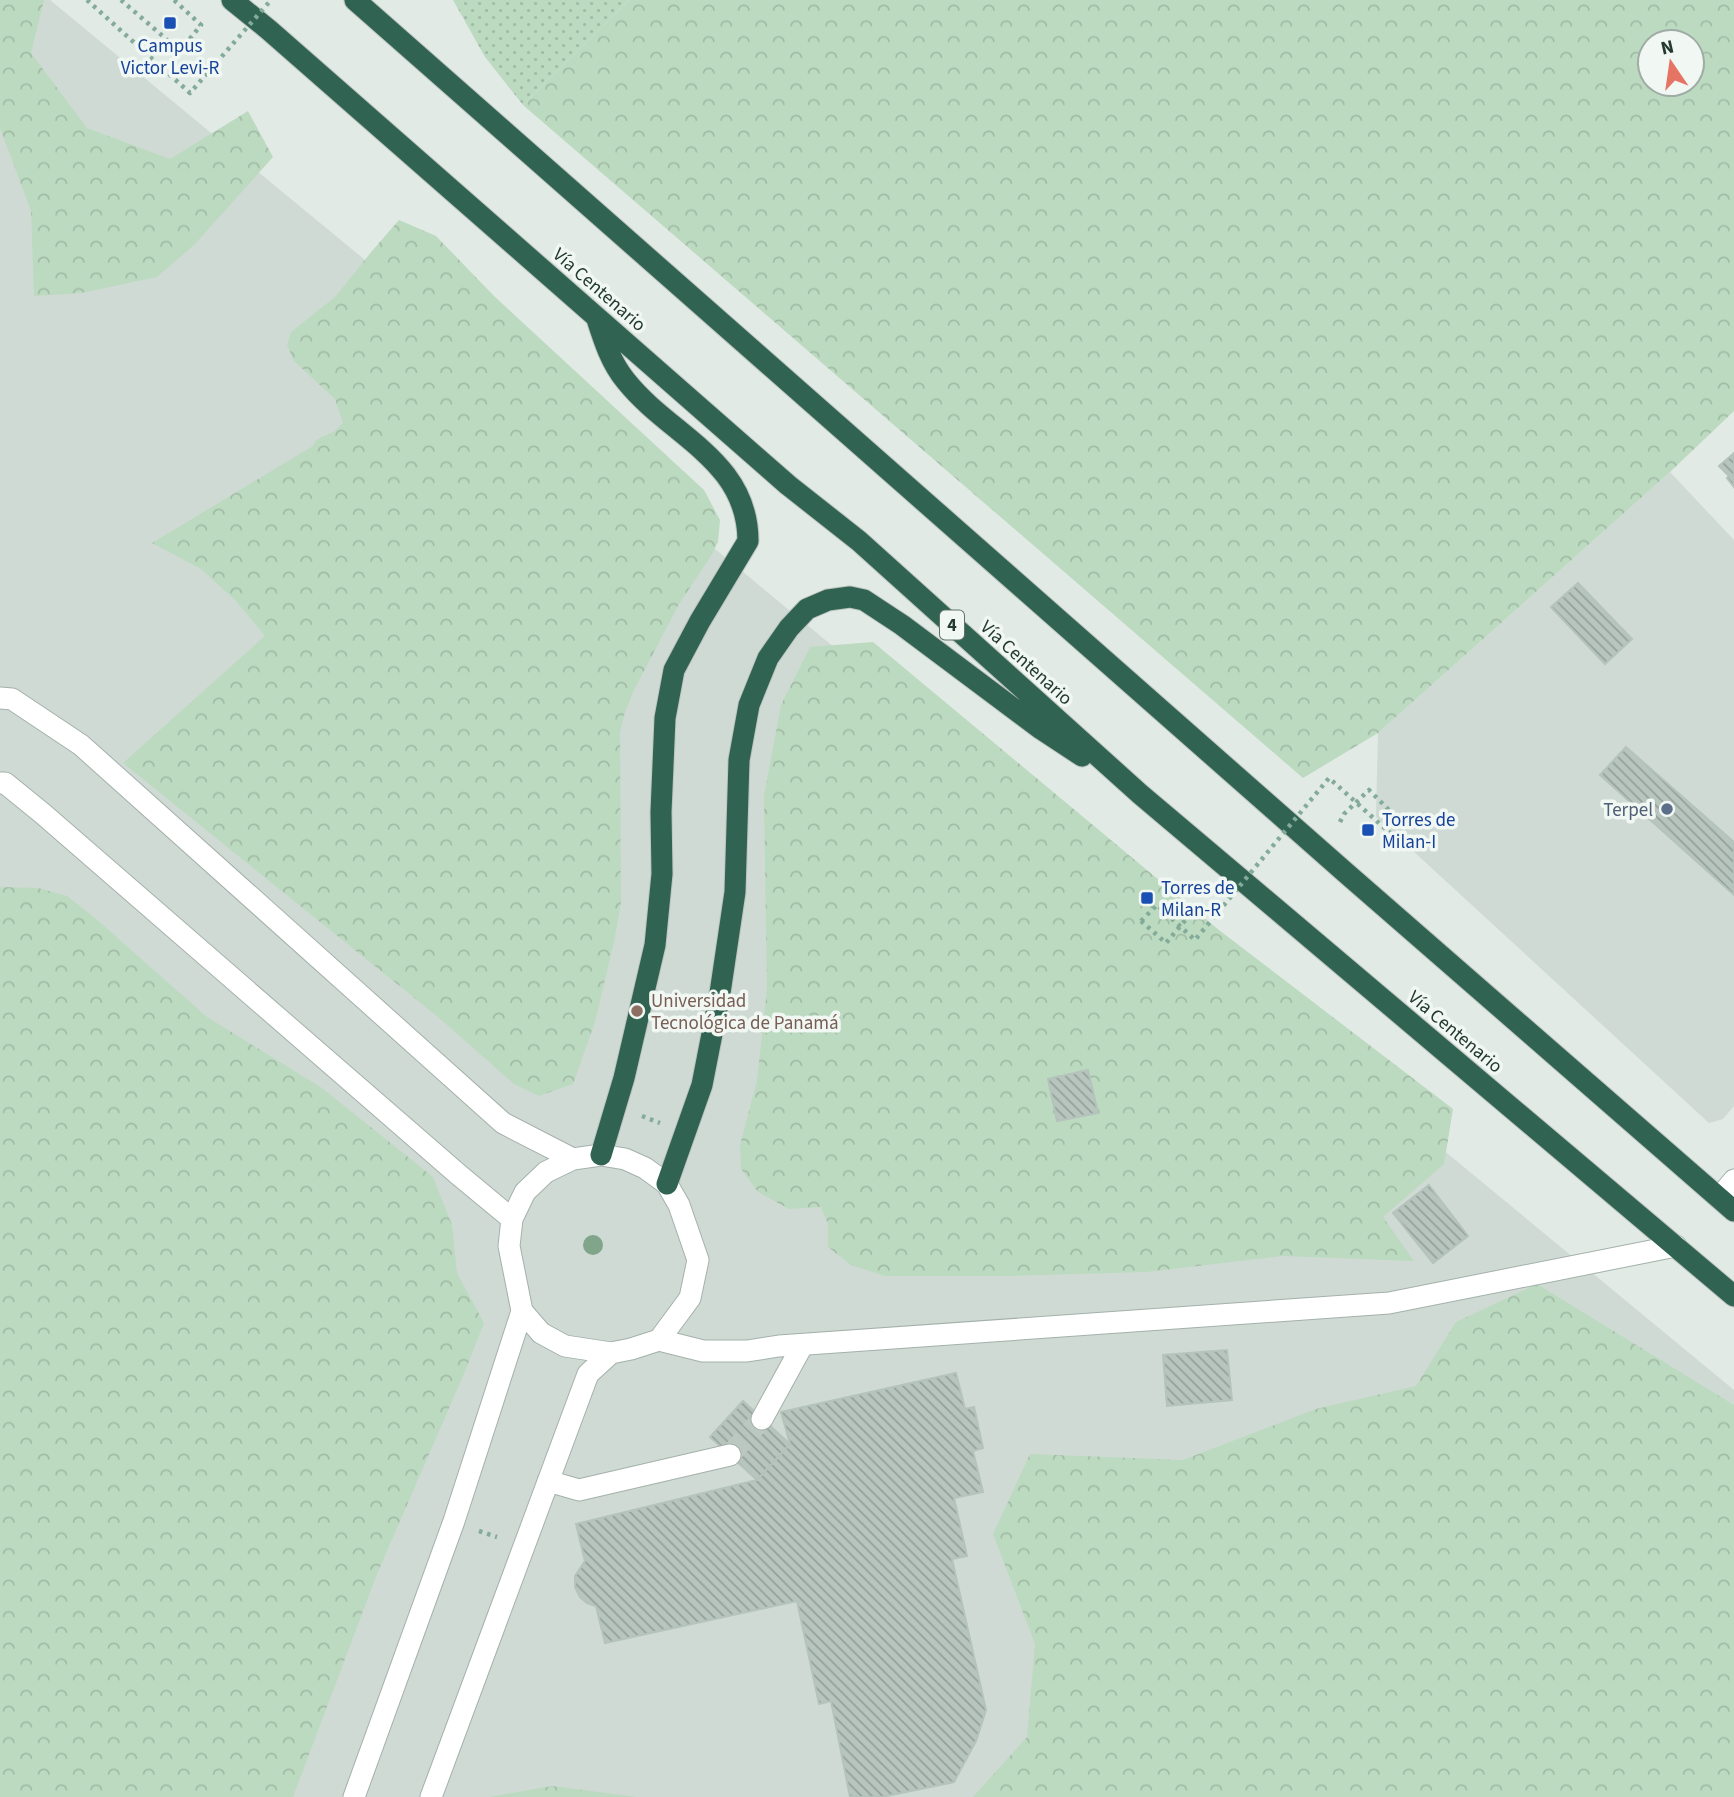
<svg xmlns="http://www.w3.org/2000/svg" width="1734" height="1797" font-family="'Source Sans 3',sans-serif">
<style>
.built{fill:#cfdad4}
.grass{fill:url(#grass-dots)}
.forest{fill:url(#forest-crowns);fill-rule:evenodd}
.building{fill:url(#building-back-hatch);stroke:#b4c3bb;stroke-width:2}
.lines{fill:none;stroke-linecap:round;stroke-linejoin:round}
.minor-tunnel{stroke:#bbc7c1;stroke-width:21;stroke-dasharray:21 10;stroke-linecap:butt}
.minor-casing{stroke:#a4b1ab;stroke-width:23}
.highway-casing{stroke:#bdc4c1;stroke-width:23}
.path{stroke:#84ab9a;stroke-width:4.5;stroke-dasharray:3.5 5;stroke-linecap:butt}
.minor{stroke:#fff;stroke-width:21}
.highway{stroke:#316353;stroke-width:21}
.path-bridge{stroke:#84ab9a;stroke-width:4.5;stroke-dasharray:3.5 5;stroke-linecap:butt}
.tree{fill:#80a58b}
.transit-dot{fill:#1a4fb4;stroke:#f1f7f3;stroke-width:2.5}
.service-dot{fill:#5c6f8a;stroke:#f1f7f3;stroke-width:2.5}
.education-dot{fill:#8d6e63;stroke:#f1f7f3;stroke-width:2.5}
.labels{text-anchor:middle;stroke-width:7;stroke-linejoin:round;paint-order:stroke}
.shield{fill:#f1f7f3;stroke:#61726b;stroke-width:2}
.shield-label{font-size:18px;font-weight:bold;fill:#233931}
.transit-label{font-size:19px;fill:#164399;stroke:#f1f7f3;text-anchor:start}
.street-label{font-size:19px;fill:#233931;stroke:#f1f7f3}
.service-label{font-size:19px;fill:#4e5e75;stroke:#f1f7f3;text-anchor:end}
.education-label{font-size:19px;fill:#785e54;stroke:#f1f7f3;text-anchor:start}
</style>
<defs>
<pattern id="grass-dots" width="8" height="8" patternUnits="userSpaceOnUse" patternTransform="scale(1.75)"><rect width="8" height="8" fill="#bcdac0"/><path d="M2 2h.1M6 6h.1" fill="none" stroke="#a1bca5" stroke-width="1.8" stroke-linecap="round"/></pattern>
<pattern id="forest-crowns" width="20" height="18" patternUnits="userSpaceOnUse" patternTransform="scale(1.75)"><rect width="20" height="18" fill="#bcdac0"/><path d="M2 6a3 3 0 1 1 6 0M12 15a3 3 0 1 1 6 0" fill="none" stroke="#a1bca5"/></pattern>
<pattern id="building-back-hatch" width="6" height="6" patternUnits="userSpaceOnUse" patternTransform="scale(1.75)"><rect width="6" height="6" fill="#b7c5be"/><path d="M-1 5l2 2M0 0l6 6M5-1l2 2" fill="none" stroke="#94a19b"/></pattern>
</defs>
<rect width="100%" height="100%" fill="#e1eae5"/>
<path class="built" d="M 0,0 L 50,0 L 1734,1390 L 1734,1600 L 1269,1797 L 0,1797 Z
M 1670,472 L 1734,540 L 1734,1106 L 1723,1119 L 1709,1123 L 1376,817 L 1378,733 Z"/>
<path class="grass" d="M 453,0 L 629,0 L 523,105 L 485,57 Z"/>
<path class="forest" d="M 0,0 L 44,0 L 31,53 L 87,128 L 170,159 L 248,111 L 273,157 L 195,244 L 157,277 L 81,293 L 34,296 L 31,211 L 0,128 Z
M 629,0 L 1734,0 L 1734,411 L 1670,472 L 1378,733 L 1303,778 L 523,105 ZM 1650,42 L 1692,42 L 1692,84 L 1650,84 Z
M 399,220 L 436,236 L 495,297 L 704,490 L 720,520 L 718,542 L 711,556 L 679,604 L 633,692 L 625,712 L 620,732 L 621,903 L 614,942 L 595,1022 L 573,1084 L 539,1096 L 514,1084 L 438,1017 L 123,763 L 265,636 L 236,601 L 201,569 L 152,543 L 313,446 L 316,440 L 335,431 L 343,423 L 335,399 L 294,361 L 287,345 L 291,332 L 335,297 L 372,251 Z
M 873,642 L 1219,930 L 1453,1109 L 1444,1164 L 1383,1217 L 1414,1261 L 1282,1256 L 1146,1272 L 1009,1276 L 885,1276 L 851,1265 L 828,1247 L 828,1224 L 821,1207 L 789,1209 L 758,1192 L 741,1169 L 740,1145 L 757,1081 L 767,989 L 764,796 L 781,705 L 810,647 Z
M 0,887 L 38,888 L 67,896 L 95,918 L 207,1017 L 322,1088 L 433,1177 L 452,1225 L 457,1273 L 484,1323 L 466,1369 L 377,1574 L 293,1797 L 0,1797 Z
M 1537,1284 L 1734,1405 L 1734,1797 L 973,1797 L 1027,1737 L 1035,1644 L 993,1534 L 1030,1454 L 1183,1460 L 1316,1409 L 1416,1386 L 1456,1322 Z
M 552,1786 L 637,1797 L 489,1797 Z"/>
<path class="building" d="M 1734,453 L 1734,487 L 1727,478 L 1729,476 L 1719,466 Z
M 1578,583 L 1632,639 L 1605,664 L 1551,607 Z
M 1626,747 L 1734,842 L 1734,895 L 1600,775 Z
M 1088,1070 L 1098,1113 L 1057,1121 L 1048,1079 Z
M 1429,1185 L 1468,1236 L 1433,1263 L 1393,1213 Z
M 1227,1350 L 1232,1400 L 1167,1406 L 1163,1355 Z
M 956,1373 L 965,1409 L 974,1407 L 983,1448 L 973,1451 L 983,1492 L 954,1498 L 967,1556 L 952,1559 L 986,1710 L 976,1741 L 954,1782 L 882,1797 L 850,1797 L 831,1701 L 819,1704 L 797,1601 L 605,1643 L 596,1606 L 587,1603 L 580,1597 L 575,1587 L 575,1576 L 585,1561 L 576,1524 L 757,1480 L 790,1444 L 781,1412 Z
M 743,1401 L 790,1444 L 757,1480 L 710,1437 Z"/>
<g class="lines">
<path class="minor-tunnel" d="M 730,1455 L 762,1419"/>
<defs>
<path id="minor" d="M 0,698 L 12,699 L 81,745 L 503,1123 L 573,1159
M 0,783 L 5,783 L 42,813 L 459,1175 L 512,1219
M 601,1155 L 625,1159 L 645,1168 L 667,1184 L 679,1205 L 698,1260 L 690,1298 L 659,1340 L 631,1349 L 611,1353 L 565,1346 L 541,1333 L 522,1311 L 509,1246 L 512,1219 L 525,1192 L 546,1172 L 573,1159 Z
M 1719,1198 L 1734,1180
M 659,1340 L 703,1351 L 747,1351 L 779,1346 L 1389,1303 L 1676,1246
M 762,1419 L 802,1346
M 548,1481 L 579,1490 L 730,1455
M 354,1797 L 454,1521 L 522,1311
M 431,1797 L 588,1374 L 611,1353"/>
<path id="highway" d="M 232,0 L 269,30 L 788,485 L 859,541 L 1140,794 L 1734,1296
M 355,0 L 1346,873 L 1734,1211
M 597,319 C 604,341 611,363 626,381 C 670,436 748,460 748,541 L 700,621 L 674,670 L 665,718 L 661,812 L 662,874 L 655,945 L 624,1078 L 601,1155
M 667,1184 L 702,1085 L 720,993 L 735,892 L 739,760 L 749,705 L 768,658 L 789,628 L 807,609 L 828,600 L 850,597 L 864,600 L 902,625 L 1041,729 L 1082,756"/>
</defs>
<use href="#minor" class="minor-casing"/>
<use href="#highway" class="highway-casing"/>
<path class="path" d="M 121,0 L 180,51 L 201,25 L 174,0
M 1340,822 L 1344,814 L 1369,790 L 1400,821
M 1141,921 L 1166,943 L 1198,905
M 642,1116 L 660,1123
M 479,1531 L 497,1537"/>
<use href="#minor" class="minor"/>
<use href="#highway" class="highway"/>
<path class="path-bridge" d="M 87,0 L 190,93 L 271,0
M 1141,921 L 1157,905 L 1195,940 L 1329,778 L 1390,833 L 1400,821"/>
</g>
<circle class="tree" cx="593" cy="1245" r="10"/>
<g class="transit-dot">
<rect x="163" y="16" width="14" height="14" rx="3.5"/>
<rect x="1361" y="823" width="14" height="14" rx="3.5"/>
<rect x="1140" y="891" width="14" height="14" rx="3.5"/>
</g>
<circle class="service-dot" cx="1667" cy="809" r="7"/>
<circle class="education-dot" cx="637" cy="1011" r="7"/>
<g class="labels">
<rect class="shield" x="940" y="610.5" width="24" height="29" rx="5"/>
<g class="shield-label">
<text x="952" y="631">4</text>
</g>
<g class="transit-label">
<text x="170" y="52" text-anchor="middle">Campus<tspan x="170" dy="22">Victor Levi-R</tspan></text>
<text x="1382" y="826">Torres de<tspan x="1382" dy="22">Milan-I</tspan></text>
<text x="1161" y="894">Torres de<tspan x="1161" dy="22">Milan-R</tspan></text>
</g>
<g class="street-label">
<text transform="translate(600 289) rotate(41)" y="7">Vía Centenario</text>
<text transform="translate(1027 662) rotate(42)" y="7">Vía Centenario</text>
<text transform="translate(1456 1031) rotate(40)" y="7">Vía Centenario</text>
</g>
<g class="service-label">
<text x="1653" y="816">Terpel</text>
</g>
<g class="education-label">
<text x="651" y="1007">Universidad<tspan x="651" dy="22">Tecnológica de Panamá</tspan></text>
</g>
</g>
<g transform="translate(1671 63) rotate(347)"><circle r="33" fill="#f1f7f3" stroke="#9faba5" stroke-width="2"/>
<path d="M0-5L12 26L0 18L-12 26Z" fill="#e67464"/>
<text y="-10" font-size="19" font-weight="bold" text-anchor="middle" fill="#233931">N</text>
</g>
</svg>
